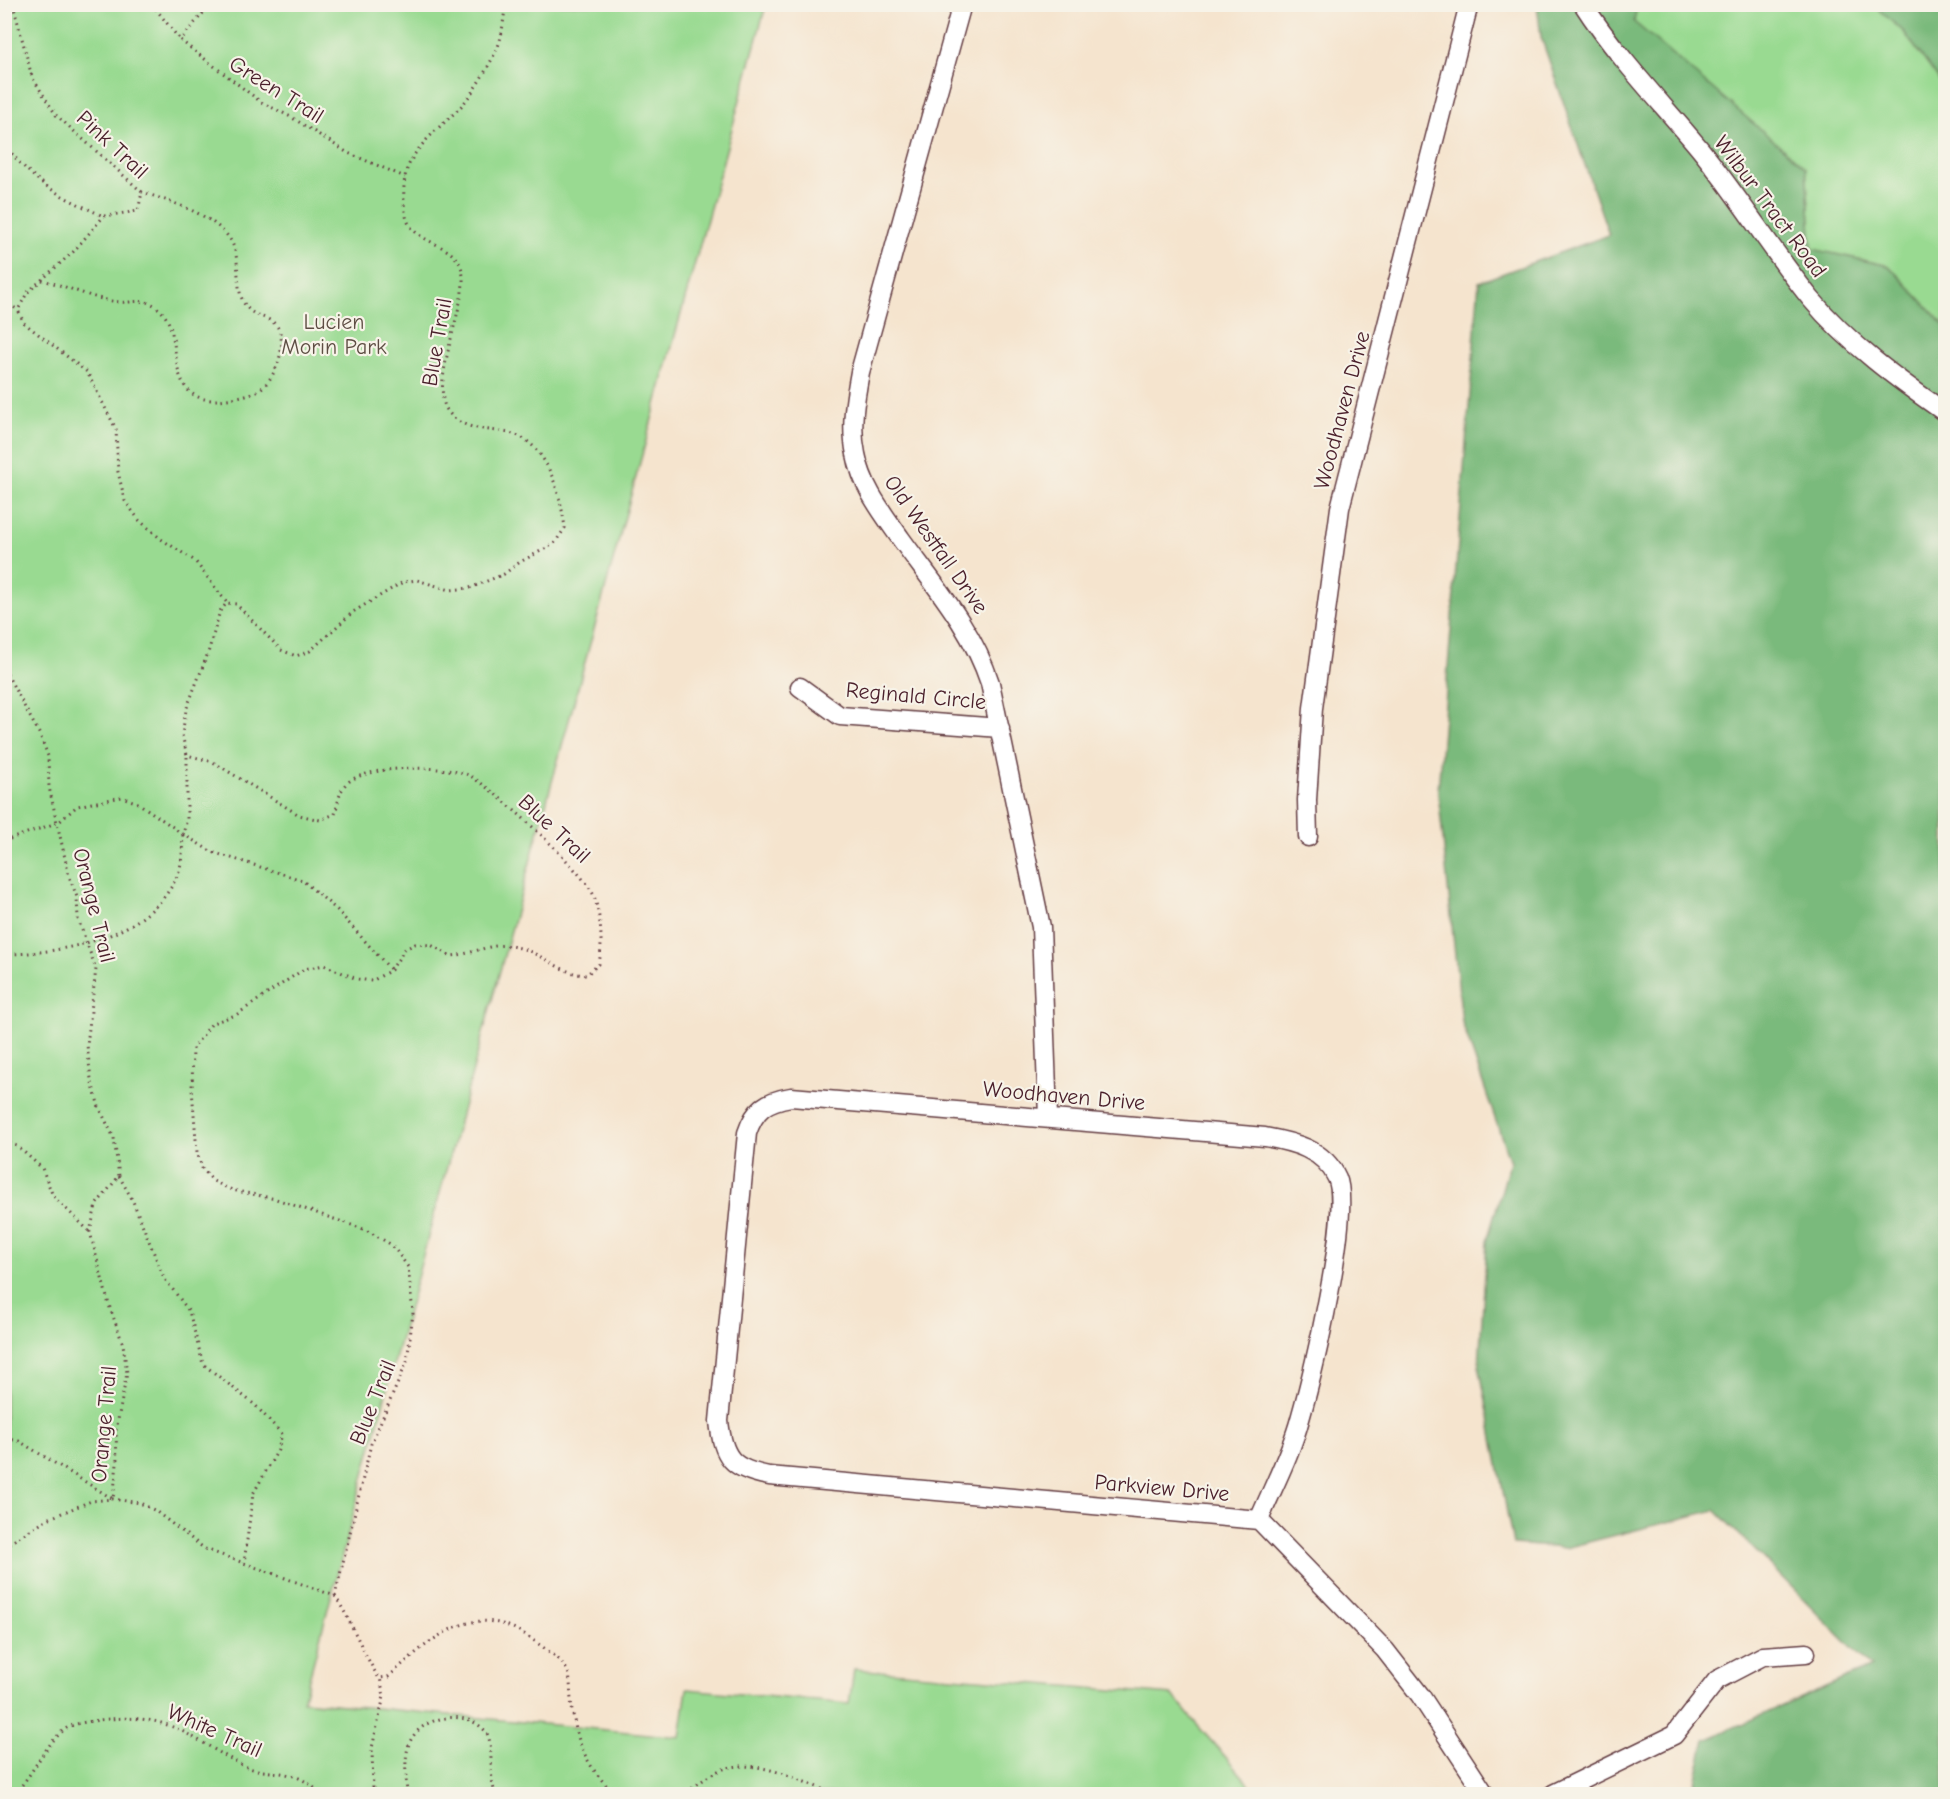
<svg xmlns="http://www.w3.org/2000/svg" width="1950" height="1799" font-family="'Comic Neue',sans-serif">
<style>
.green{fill:#99da91;stroke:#727c5e;stroke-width:1.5}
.forest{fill:#7aba7b;stroke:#626c53;stroke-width:1.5}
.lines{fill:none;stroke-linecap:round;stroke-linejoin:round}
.minor-casing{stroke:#643d43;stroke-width:21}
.path{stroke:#643d43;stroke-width:3;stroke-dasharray:1.5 4.5;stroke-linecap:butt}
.minor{stroke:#fff;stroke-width:18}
.labels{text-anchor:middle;stroke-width:4.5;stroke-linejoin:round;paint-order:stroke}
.street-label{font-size:22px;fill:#4a1f2b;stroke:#f7f3e8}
.park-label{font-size:22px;fill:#5e4e44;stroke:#f7f3e8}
</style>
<rect width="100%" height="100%" fill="#f7f3e8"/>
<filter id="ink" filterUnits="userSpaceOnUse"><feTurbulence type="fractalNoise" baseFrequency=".0167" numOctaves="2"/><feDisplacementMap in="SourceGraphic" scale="12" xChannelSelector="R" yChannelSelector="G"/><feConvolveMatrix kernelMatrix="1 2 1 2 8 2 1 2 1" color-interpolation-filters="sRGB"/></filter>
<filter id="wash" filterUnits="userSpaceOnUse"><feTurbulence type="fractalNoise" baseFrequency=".008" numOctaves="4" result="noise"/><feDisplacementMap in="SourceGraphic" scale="24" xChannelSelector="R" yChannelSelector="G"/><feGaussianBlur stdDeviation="1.35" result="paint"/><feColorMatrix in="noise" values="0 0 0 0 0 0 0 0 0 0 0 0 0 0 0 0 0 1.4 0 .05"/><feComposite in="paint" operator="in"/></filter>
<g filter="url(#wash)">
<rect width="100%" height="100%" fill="#f5e4ce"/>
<path class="green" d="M 5,4 L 766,5 L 490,1007 L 303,1701 L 680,1737 L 687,1689 L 849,1704 L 854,1669 L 1173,1695 C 1199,1731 1231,1760 1257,1794 L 5,1794 Z
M 1873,4 L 1904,32 L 1945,88 L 1945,326 L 1889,266 L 1812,249 L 1806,168 L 1633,22 L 1637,5 Z"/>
<path class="forest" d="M 1537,5 L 1637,5 L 1634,22 L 1806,168 L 1812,249 L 1889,266 L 1945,326 L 1945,1794 L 1692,1794 L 1705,1740 L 1871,1667 L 1715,1510 L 1565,1548 L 1513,1544 L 1479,1365 L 1487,1241 L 1510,1162 L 1462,1022 L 1438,791 L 1479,282 L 1609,235 L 1541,37 Z
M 1873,5 L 1945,5 L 1945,88 L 1904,32 Z"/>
</g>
<g filter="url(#ink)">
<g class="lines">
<defs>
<path id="minor" d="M 962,4 L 860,372 C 855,399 850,427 856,454 C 862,487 882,512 901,539 C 934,585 972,628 990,683 L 1041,927 L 1048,1117
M 1583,4 C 1617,57 1660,101 1700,149 C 1739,197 1772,251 1811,299 C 1848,343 1898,380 1946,413
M 800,687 L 840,716 L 1000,728
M 1308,837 L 1307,800 L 1313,708 L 1340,508 L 1469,4
M 1259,1520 C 1273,1487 1291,1453 1300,1419 C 1312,1377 1352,1212 1337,1178 C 1324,1149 1293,1142 1265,1137 L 791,1097 C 766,1101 755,1109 747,1133 L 719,1421 C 723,1458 732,1469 769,1476 L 1259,1520 L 1385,1650 L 1420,1695 L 1485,1794
M 1553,1794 L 1674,1735 L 1717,1680 L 1763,1656 L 1806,1653"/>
</defs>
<use href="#minor" class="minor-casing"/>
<path class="path" d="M 13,4 L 32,77 L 56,115 L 142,192 L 138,211 L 104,216 L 73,252 L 27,293 L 18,310 L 24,323 L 87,372 L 116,429 L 118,472 L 125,501 L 139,520 L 161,539 L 195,561 L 227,603
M 152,4 L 180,40
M 211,4 L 180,40 L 261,102 L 291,117 L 348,153 L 405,177
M 4,144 C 37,186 57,194 103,216
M 42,280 C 68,286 93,300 120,302 C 131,303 142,299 152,304 C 156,306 163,312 165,316 C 183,342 165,396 211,400 C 222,401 245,396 255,392 C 275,384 290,342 276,325 C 266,314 250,319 242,299 C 234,278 243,253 226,234 C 205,211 170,202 142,192
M 4,301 L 18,310
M 4,669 L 40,735 L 48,756 L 49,787 L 69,876 L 77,897 L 78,919 L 96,969 L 87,1045 L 91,1079 L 99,1107 L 114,1138 L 119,1176 L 96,1205 L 90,1232 L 109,1305 L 123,1344 L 127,1373 L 116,1430 L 117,1464 L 113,1499 L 19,1441 L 4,1438
M 183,834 L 212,852 L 302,880 L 337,910 L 391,970
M 4,841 L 59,822 L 77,806 L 122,797 L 138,803 L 183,834 L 187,819 L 187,755
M 4,954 C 64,954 155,936 179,871 C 183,859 182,847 183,834
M 4,1141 L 17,1146 L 42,1168 L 53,1196 L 90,1232
M 119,1176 L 132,1199 L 164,1278 L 189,1311 L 203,1364 L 255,1405 L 282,1434 L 278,1450 L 253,1494 L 244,1563
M 4,1547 L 45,1520 L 91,1501 L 113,1499 L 140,1503 L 154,1510 L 205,1549 L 335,1596 L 371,1444 L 407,1362 L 413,1313 L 408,1267 L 392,1245 L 366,1230 L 276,1199 L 232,1190 L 213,1181 L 202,1168 L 197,1152 L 192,1089 L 193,1048 L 212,1023 L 236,1015 L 304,969 L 324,965 L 357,979 L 372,981 L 391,970 L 405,949 L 415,944 L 431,945 L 451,956 C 475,954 492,941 516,947 C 541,952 560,974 586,975 L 599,964 C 603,941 601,919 594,896 C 586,873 489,783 466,774 C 441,765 365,765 346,784 C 339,791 338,804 335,814 L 320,820 L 299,815 L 213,762 L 187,755 L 182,735 L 186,710 L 208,653 L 220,611 L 227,603 L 236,604 L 281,650 L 296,656 L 310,651 L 353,612 L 403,582 L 417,580 L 450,590 L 470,588 L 504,574 L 520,562 L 554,544 L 565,528 C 561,497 548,444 513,434 C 491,428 461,432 447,410 C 431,386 462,313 463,282 C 465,242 420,248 408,222 C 403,211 403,188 405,177 C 410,147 445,125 464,103 C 476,88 489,66 497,49 C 503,36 503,18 506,4
M 335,1596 C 352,1622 362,1652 379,1678 L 388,1677 C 436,1635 476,1595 537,1643 C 548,1651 565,1661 569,1675 C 571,1685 570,1697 572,1707 C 577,1745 587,1767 615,1794
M 14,1794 C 33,1775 43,1747 64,1730 C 72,1723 88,1722 99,1720 C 167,1712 183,1733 238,1763 C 269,1780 289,1762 321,1794
M 373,1794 L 372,1748 L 384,1696 L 380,1678
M 407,1794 C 406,1778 404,1760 409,1744 C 420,1715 467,1708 486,1732 C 495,1744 487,1777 496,1794
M 682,1794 C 694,1788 705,1777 718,1771 C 755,1755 801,1782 835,1794"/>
<use href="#minor" class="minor"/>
</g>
</g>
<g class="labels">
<g class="street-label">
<text transform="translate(277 89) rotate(32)" y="8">Green Trail</text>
<text transform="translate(113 144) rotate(43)" y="8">Pink Trail</text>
<text transform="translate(1771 206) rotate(53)" y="8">Wilbur Tract Road</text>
<text transform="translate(436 342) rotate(-80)" y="8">Blue Trail</text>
<text transform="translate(1341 410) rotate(-75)" y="8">Woodhaven Drive</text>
<text transform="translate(937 544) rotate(55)" y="8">Old Westfall Drive</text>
<text transform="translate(916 695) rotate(5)" y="8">Reginald Circle</text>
<text transform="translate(555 828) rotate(43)" y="8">Blue Trail</text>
<text transform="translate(95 905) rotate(76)" y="8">Orange Trail</text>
<text transform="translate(1064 1095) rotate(5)" y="8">Woodhaven Drive</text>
<text transform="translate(372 1402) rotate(-68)" y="8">Blue Trail</text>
<text transform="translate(103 1424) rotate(-85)" y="8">Orange Trail</text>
<text transform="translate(1162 1487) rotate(5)" y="8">Parkview Drive</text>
<text transform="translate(215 1730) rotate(24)" y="8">White Trail</text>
</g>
<g class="park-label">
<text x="334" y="329">Lucien<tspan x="334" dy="25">Morin Park</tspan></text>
</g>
</g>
<rect width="1950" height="1799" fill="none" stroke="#f7f3e8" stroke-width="24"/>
</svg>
